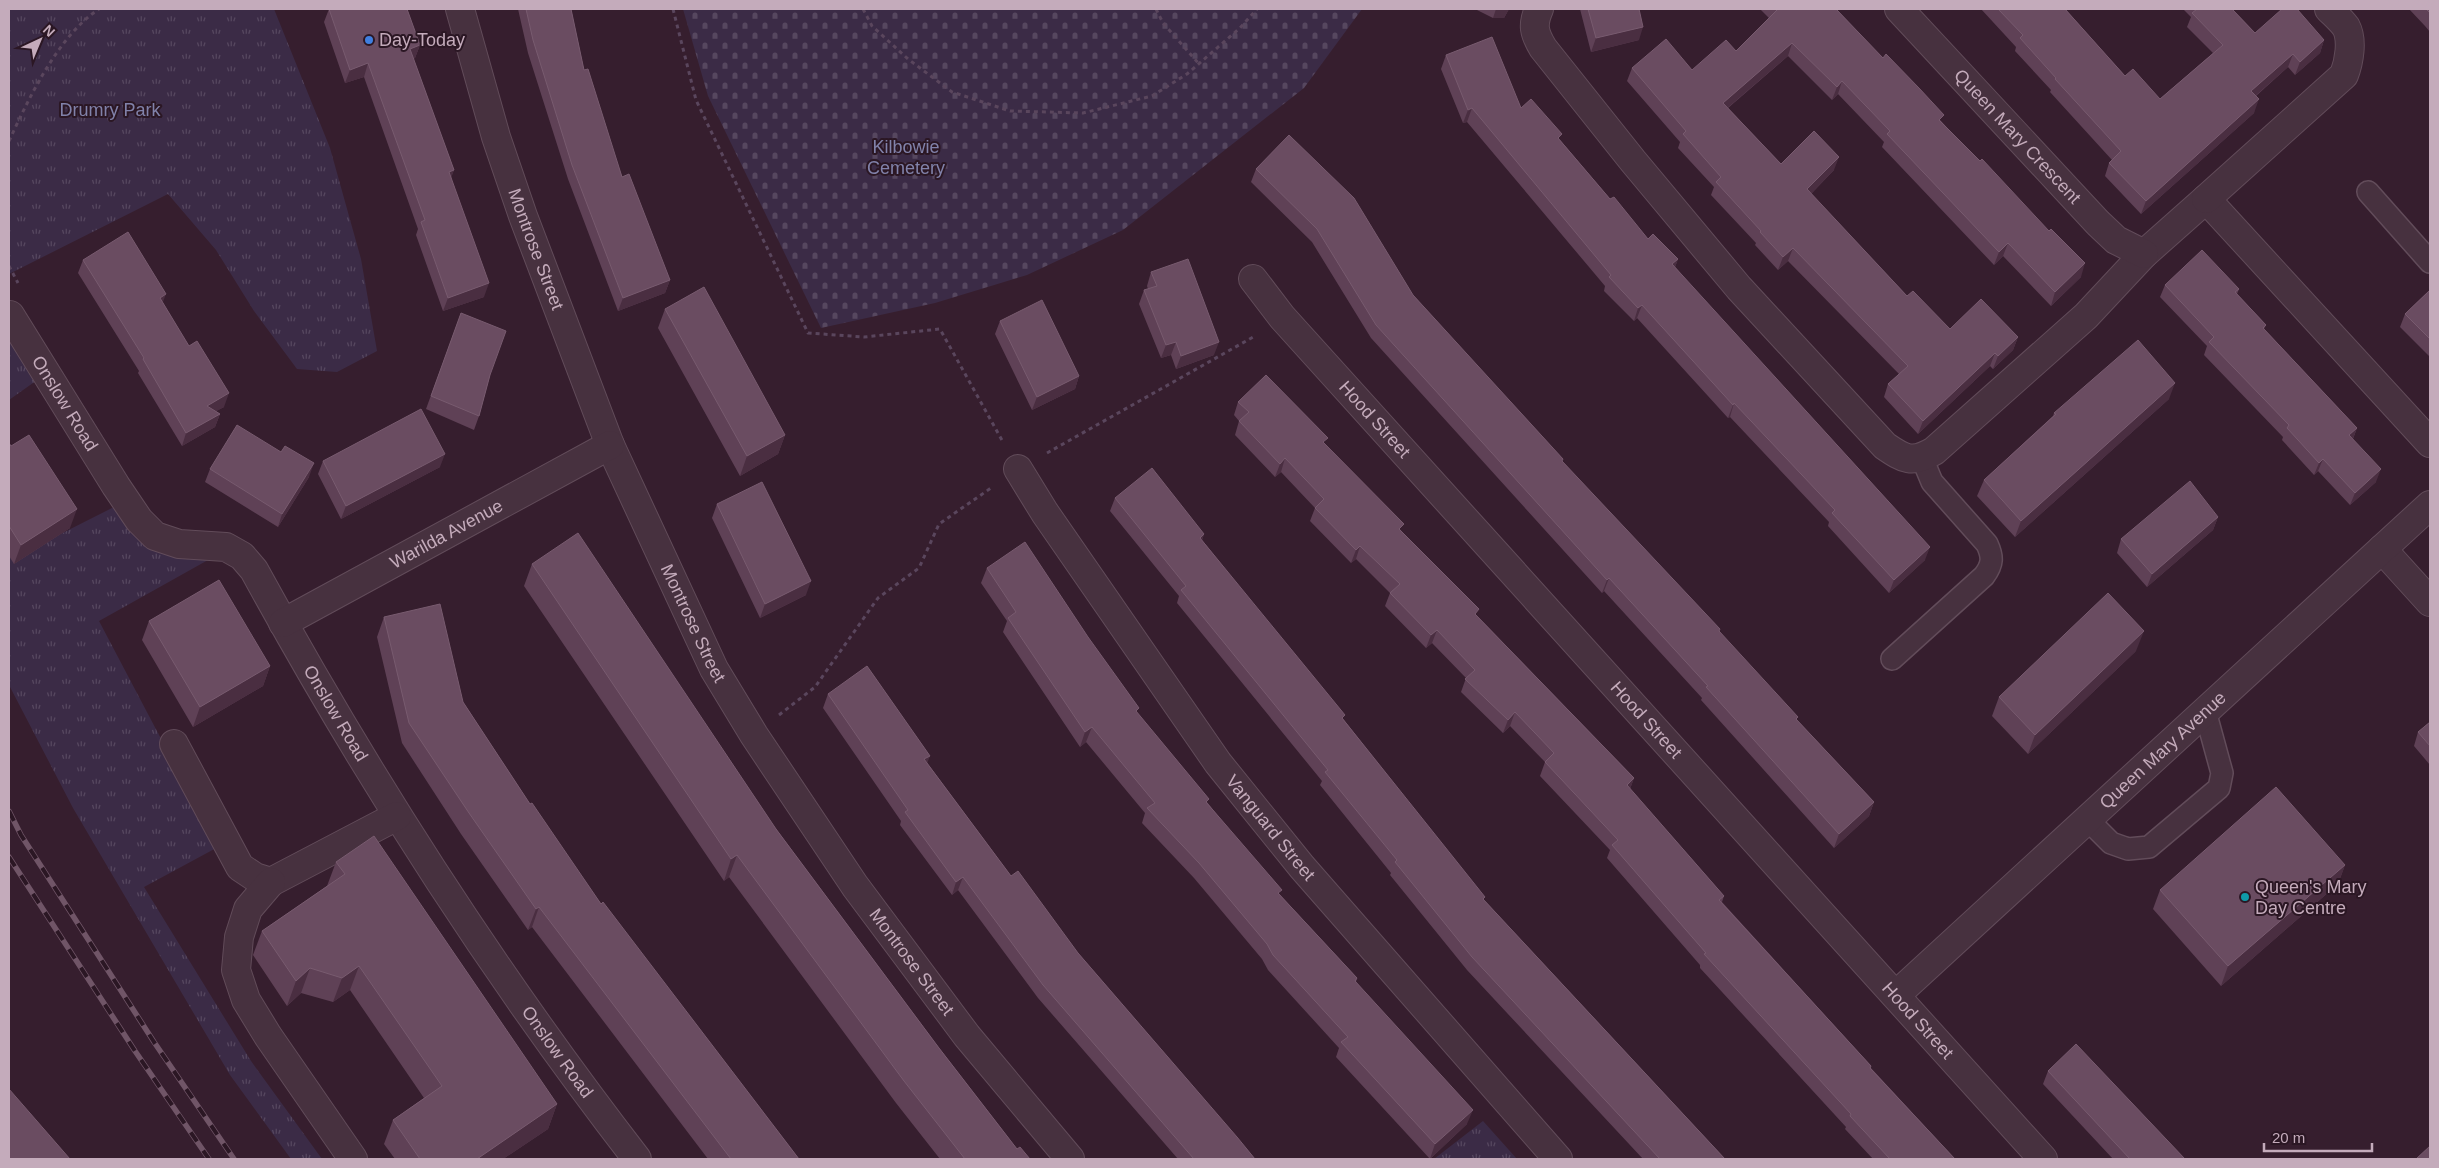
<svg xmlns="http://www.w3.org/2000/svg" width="2439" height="1168" font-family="Arial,sans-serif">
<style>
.cemetery{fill:url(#cemetery-stones)}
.park{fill:url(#park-tufts)}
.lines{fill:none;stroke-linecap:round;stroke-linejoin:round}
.service-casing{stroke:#624c5a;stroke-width:24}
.minor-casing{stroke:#624c5a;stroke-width:30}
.path{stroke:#5a465d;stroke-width:3;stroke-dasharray:4 4;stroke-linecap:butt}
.service{stroke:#47313f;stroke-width:21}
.minor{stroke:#47313f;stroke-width:28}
.rail-casing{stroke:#705567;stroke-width:5.5}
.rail{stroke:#2b1724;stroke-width:4;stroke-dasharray:11;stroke-linecap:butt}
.wall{fill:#5f4156}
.shaded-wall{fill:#4a2e41}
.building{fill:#6a4c61;stroke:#785b6f}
.shop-dot{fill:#3f7fe0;stroke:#2b1724;stroke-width:2}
.culture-dot{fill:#0f9aa8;stroke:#2b1724;stroke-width:2}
.labels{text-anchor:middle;stroke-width:4;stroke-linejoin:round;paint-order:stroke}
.poi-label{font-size:18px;fill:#c4abbb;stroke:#2b1724;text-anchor:start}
.park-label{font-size:18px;fill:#8182aa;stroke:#2b1724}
.street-label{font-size:18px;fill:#c4abbb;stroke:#2b1724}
</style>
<defs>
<pattern id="cemetery-stones" width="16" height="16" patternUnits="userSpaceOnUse" patternTransform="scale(1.25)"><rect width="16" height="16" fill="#3b2b46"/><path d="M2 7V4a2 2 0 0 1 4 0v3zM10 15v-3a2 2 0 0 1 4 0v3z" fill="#56475f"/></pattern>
<pattern id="park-tufts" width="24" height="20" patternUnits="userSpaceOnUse" patternTransform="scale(1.25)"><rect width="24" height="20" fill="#3b2b46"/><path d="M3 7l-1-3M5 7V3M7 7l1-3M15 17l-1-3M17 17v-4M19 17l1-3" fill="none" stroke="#56475f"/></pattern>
</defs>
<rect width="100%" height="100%" fill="#361e2e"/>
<path class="cemetery" d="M 683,9 L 1362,9 L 1304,88 L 1123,230 L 1027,275 L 935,303 L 821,328 L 708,96 Z"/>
<path class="park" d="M 9,9 L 274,9 L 330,148 L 361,259 L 377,351 L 337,372 L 297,369 L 254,311 L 216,250 L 168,194 L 9,274 Z
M 14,338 L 40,378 L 9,400 L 9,339 Z
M 114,507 L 155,544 L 208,560 L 99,621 L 218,847 L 144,887 L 251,1061 L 322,1159 L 291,1159 L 230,1075 L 73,808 L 9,685 L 9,557 L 15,557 Z
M 1483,1121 L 1517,1159 L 1434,1159 Z"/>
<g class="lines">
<defs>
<path id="service" d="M 2368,192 L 2430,262
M 1892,659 L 1984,576 C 1993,564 1993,557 1987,544 L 1932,482 L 1922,458
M 2088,820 L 2111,843 L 2128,849 L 2149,847 L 2219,788 L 2222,773 L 2205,711"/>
<g id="minor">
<path id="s1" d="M 460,9 L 496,137 L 523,216 L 610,445 L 714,669 L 754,735 L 855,886 L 967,1036 L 1070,1159"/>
<path d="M 1539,9 C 1532,25 1534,33 1543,48 L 1633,161 L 1739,288 L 1885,446 C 1904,459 1912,464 1934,451 L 2086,316 L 2144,254 L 2206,199 L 2430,443"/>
<path id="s2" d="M 1899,9 L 2098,223 L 2116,240 L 2144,254"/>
<path d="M 2206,199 L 2344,75 C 2349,62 2353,40 2346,27 C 2341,20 2334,14 2329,9"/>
<path id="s3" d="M 1253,279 L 1282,317 L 2043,1159"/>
<path id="s4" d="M 10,315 L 116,486 L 139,520 L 155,536 L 179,544 L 226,547 L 242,556 L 254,570 C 366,775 494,974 637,1159"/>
<path id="s5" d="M 1018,469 L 1045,513 L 1218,763 L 1302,867 L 1558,1159"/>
<path d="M 2382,549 L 2430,602"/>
<path id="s6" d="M 283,623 L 610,445"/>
<path d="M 174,744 L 240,867 L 255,877 L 271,882 L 397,816"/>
<path d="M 271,882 L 248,909 L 239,937 L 236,970 L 246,1000 L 268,1036 L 353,1159"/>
<path id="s7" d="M 1896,995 L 2430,505"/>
</g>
</defs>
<use href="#service" class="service-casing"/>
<use href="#minor" class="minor-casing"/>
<path class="path" d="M 673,9 L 696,100 L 808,333 L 864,337 L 940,329 L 1003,442
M 863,9 L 872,26 L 908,59 L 952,92 L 1010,111 L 1083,113 L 1152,96 L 1187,74 L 1240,28 L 1257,9
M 1156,9 L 1163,23 L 1199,64
M 9,141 C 29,98 58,36 99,9
M 9,266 L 18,283
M 1047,453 L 1255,336
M 779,715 L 815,687 L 878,598 L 919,568 L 939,524 L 991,488"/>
<use href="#service" class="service"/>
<use href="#minor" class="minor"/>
<defs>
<path id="rail" d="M 9,811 L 21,835 L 154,1042 L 234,1159
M 9,857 L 135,1051 L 209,1159"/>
</defs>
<use href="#rail" class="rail-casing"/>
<use href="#rail" class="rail"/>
</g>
<path class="wall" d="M 329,9 L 420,45 L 415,58 L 413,59 L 454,170 L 451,177 L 484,297 L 443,311 L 416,235 L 418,229 L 364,77 L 345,83 L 324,22 Z
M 518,9 L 571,9 L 584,70 L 622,177 L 670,280 L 665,293 L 618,311 L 568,179 L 528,53 Z
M 1475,9 L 1509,9 L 1504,18 L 1493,18 Z
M 1580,9 L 1639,9 L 1639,40 L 1591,52 Z
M 1760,9 L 1836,9 L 1942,122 L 2081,277 L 2051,306 L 2003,256 L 1994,265 L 1882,147 L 1884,142 L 1838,94 L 1832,100 L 1788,56 L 1728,108 L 1781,164 L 1834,170 L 1811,194 L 1907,296 L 1950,329 L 2018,337 L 2013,350 L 1993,369 L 1990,366 L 1918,434 L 1884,397 L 1888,384 L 1899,374 L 1788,261 L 1778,270 L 1755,245 L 1756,243 L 1711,195 L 1714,187 L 1678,148 L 1680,142 L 1627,81 L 1632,68 L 1692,70 L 1736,51 L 1769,18 Z
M 1981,9 L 2065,9 L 2125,76 L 2160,99 L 2213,53 L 2187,27 L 2191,17 L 2183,9 L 2232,9 L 2255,33 L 2324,40 L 2320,53 L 2295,75 L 2288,67 L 2256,96 L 2254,113 L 2141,214 L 2105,176 L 2109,163 L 2112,160 L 2050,92 L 2051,90 L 2015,51 L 2016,47 Z
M 2409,9 L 2430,9 L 2430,32 L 2425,26 Z
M 1446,55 L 1521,108 L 1560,140 L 1610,199 L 1648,239 L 1678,259 L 1675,267 L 1925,560 L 1889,593 L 1828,526 L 1829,522 L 1730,417 L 1728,418 L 1637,318 L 1634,321 L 1604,291 L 1605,286 L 1467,122 L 1463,123 L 1441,69 Z
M 1256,169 L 1413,295 L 1562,462 L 1719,632 L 1797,720 L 1874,802 L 1869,816 L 1834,848 L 1701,700 L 1702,698 L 1604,591 L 1602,593 L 1371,338 L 1312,242 L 1251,182 Z
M 83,260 L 163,303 L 224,407 L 216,411 L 220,414 L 215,427 L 182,446 L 138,373 L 139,371 L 78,273 Z
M 1151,272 L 1214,355 L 1176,369 L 1171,355 L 1161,358 L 1139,304 L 1144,290 L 1148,289 L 1147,286 Z
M 2165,285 L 2239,289 L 2237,294 L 2266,325 L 2264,329 L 2357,428 L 2353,439 L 2376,482 L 2350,505 L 2318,471 L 2314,475 L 2282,440 L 2283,437 L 2204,355 L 2207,346 L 2160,297 Z
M 2430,290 L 2430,357 L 2400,327 L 2405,314 Z
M 665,309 L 785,435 L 778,454 L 740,476 L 658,328 Z
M 461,313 L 490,375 L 479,416 L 474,430 L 426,409 Z
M 1000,321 L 1079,376 L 1075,389 L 1032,410 L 995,334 Z
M 2169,399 L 2015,537 L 1977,496 L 1984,480 L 2053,416 L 2054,413 Z
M 1238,402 L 1325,445 L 1477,616 L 1634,778 L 1630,789 L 1724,896 L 1722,902 L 1871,1066 L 1871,1068 L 1955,1159 L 1873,1159 L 1845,1129 L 1846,1127 L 1700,968 L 1700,965 L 1607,858 L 1610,850 L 1540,776 L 1545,762 L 1510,726 L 1503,733 L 1461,692 L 1466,678 L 1432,643 L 1426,648 L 1385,606 L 1390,593 L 1356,559 L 1351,563 L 1310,521 L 1315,508 L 1281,472 L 1275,477 L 1235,435 L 1239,421 L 1234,415 Z
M 9,443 L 70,528 L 14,564 L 9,556 Z
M 323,461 L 440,467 L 341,519 L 318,474 Z
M 210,469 L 309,477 L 278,527 L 205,482 Z
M 1115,498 L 1204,534 L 1202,540 L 1344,720 L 1484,900 L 1725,1159 L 1643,1159 L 1467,970 L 1390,875 L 1391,873 L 1320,785 L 1322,781 L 1177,603 L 1179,596 L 1110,511 Z
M 717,504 L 806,595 L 760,618 L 712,518 Z
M 2218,517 L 2213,530 L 2147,587 L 2117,553 L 2121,539 Z
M 532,564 L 776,829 L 939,1048 L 1017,1149 L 1030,1159 L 940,1159 L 896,1103 L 729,877 L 724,881 L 524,586 Z
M 987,568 L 1137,713 L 1280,895 L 1357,978 L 1356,982 L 1467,1124 L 1430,1159 L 1336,1057 L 1339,1048 L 1268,970 L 1262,959 L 1194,878 L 1142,823 L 1145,813 L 1086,742 L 1080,747 L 1003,632 L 1007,621 L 981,583 Z
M 384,617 L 463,702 L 530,804 L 601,904 L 799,1159 L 708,1159 L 532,927 L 528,930 L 461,834 L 402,743 L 377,637 Z
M 149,621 L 270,666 L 263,686 L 193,727 L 142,640 Z
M 2136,651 L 2028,754 L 1992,716 L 1999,697 Z
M 828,694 L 927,763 L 1011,876 L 1078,953 L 1255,1159 L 1178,1159 L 1038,998 L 958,890 L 952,895 L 900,825 L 901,821 L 823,708 Z
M 2430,722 L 2430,765 L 2414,746 L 2418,732 Z
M 336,862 L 557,1104 L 548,1129 L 503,1159 L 395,1159 L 384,1144 L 393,1120 L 424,1098 L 350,990 L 333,1002 L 301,993 L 287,1006 L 253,955 L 262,931 L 327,886 Z
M 2345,865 L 2338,884 L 2221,986 L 2153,909 L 2160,890 Z
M 2048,1071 L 2185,1159 L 2113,1159 L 2043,1084 Z"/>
<path class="shaded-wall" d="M 1496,9 L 1509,9 L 1504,18 L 1493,18 Z
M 1643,27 L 1639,40 L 1591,52 L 1596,38 Z
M 2324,40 L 2320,53 L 2295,75 L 2300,62 Z
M 1792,43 L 1788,56 L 1718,116 L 1723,103 Z
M 420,45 L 415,58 L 405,62 L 410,49 Z
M 2293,54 L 2288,67 L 2246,104 L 2251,91 Z
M 368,63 L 364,77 L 345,83 L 350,70 Z
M 1842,81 L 1838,94 L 1832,100 L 1837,87 Z
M 2259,99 L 2254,113 L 2141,214 L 2146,201 Z
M 1472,108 L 1467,122 L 1463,123 L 1468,110 Z
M 1839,157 L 1834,170 L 1802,203 L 1807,189 Z
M 454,170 L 449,184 L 449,172 Z
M 2008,243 L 2003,256 L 1994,265 L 1999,252 Z
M 1793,248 L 1788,261 L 1778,270 L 1783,257 Z
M 1678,259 L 1673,273 L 1672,264 Z
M 2085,263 L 2081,277 L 2051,306 L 2055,292 Z
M 670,280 L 665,293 L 618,311 L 623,298 Z
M 489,283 L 484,297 L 443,311 L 448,298 Z
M 166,294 L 161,307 L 160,298 Z
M 1642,305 L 1637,318 L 1634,321 L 1638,308 Z
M 2018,337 L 2013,350 L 1993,369 L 1998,356 Z
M 1176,342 L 1171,355 L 1161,358 L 1166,345 Z
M 1219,342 L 1214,355 L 1176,369 L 1181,356 Z
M 1995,353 L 1990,366 L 1918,434 L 1923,421 Z
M 1079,376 L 1075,389 L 1032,410 L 1037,397 Z
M 2175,383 L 2169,399 L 2015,537 L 2021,521 Z
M 229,393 L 224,407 L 202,419 L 207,406 Z
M 1734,403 L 1730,417 L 1728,418 L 1733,405 Z
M 220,414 L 215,427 L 182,446 L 186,433 Z
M 2357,428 L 2352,441 L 2349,435 Z
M 785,435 L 778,454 L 740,476 L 747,456 Z
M 445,454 L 440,467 L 341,519 L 346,506 Z
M 1285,458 L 1281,472 L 1275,477 L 1280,464 Z
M 2323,459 L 2318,471 L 2314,475 L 2319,463 Z
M 314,463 L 309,477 L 278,527 L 282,514 Z
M 2381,469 L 2376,482 L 2350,505 L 2355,493 Z
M 77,509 L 70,528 L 14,564 L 21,545 Z
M 2218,517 L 2213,530 L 2147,587 L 2152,574 Z
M 1204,534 L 1200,547 L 1200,538 Z
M 1360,546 L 1356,559 L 1351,563 L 1356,550 Z
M 1930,547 L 1925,560 L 1889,593 L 1894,580 Z
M 1609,578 L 1604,591 L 1602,593 L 1607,580 Z
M 811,581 L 806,595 L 760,618 L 765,604 Z
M 1437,630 L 1432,643 L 1426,648 L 1431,635 Z
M 2144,631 L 2136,651 L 2028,754 L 2035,735 Z
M 270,666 L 263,686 L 193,727 L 200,707 Z
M 1515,712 L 1510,726 L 1503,733 L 1508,720 Z
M 1092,727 L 1086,742 L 1080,747 L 1085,732 Z
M 930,756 L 925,769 L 924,759 Z
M 1634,778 L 1629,792 L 1627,785 Z
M 1874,802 L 1869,816 L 1834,848 L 1839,834 Z
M 737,855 L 729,877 L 724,881 L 731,859 Z
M 2345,865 L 2338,884 L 2221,986 L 2228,966 Z
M 963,877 L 958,890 L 952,895 L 956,882 Z
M 539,907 L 532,927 L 528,930 L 536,909 Z
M 359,966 L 350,990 L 333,1002 L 342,978 Z
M 310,968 L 301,993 L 287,1006 L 296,981 Z
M 557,1104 L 548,1129 L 503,1159 L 477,1159 Z
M 1473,1110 L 1467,1124 L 1430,1159 L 1435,1144 Z"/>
<path class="building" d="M 329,9 L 407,9 L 420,45 L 410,49 L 454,170 L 449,172 L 489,283 L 448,298 L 421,222 L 425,220 L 368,63 L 350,70 Z
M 526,9 L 571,9 L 584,70 L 588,69 L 622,177 L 629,174 L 670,280 L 623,298 L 572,165 L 533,40 Z
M 1588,9 L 1639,9 L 1643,27 L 1596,38 Z
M 1777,9 L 1836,9 L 1883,58 L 1886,54 L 1919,88 L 1944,115 L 1939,120 L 1980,161 L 1982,159 L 2049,231 L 2051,229 L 2085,263 L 2055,292 L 2008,243 L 1999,252 L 1887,134 L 1890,131 L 1842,81 L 1837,87 L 1792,43 L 1723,103 L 1781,164 L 1814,131 L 1839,157 L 1807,189 L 1907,296 L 1913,291 L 1950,329 L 1981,299 L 2018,337 L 1998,356 L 1995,353 L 1923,421 L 1888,384 L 1908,366 L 1793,248 L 1783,257 L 1760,232 L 1761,231 L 1716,182 L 1721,177 L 1683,134 L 1686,131 L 1632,68 L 1666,39 L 1692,70 L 1726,40 L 1736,51 L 1778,9 Z
M 1998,9 L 2065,9 L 2125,76 L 2133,69 L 2160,99 L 2223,45 L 2192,13 L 2197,9 L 2232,9 L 2255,33 L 2282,9 L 2297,9 L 2324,40 L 2300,62 L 2293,54 L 2251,91 L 2259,99 L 2146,201 L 2109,163 L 2121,151 L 2055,79 L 2056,78 L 2020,38 L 2023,35 Z
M 2426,9 L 2430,9 L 2430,13 Z
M 1492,37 L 1521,108 L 1531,99 L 1562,134 L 1558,138 L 1610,199 L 1614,197 L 1648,239 L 1653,234 L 1678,259 L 1672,264 L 1930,547 L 1894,580 L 1832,513 L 1835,510 L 1734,403 L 1733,405 L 1642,305 L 1638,308 L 1609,277 L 1611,275 L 1472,108 L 1468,110 L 1446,55 Z
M 1289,135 L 1354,198 L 1413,295 L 1563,459 L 1562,461 L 1720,629 L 1719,631 L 1798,717 L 1796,719 L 1874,802 L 1839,834 L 1706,687 L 1708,686 L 1609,578 L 1607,580 L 1376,325 L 1317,229 L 1256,169 Z
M 128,232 L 166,294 L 160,298 L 189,346 L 197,341 L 229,393 L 207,406 L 220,414 L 186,433 L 143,359 L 144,358 L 83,260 Z
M 2202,250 L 2239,289 L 2235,292 L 2266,325 L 2263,328 L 2357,428 L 2349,435 L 2381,469 L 2355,493 L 2323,459 L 2319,463 L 2287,428 L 2289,425 L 2209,342 L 2214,337 L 2165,285 Z
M 1188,259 L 1219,342 L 1181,356 L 1176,342 L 1166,345 L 1144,290 L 1157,286 L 1151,272 Z
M 704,287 L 785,435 L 747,456 L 665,309 Z
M 2430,290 L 2430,339 L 2405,314 Z
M 1042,300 L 1079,376 L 1037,397 L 1000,321 Z
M 461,313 L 506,331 L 490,375 L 479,416 L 431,396 Z
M 2138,340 L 2175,383 L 2021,521 L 1984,480 L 2056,414 L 2054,413 Z
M 1266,375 L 1328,438 L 1323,442 L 1404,524 L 1399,529 L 1479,609 L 1475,614 L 1634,778 L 1627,785 L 1724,896 L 1719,900 L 1871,1066 L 1870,1068 L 1955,1159 L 1890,1159 L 1850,1116 L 1851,1114 L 1704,954 L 1706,953 L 1612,845 L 1618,840 L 1545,762 L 1554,753 L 1515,712 L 1508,720 L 1465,679 L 1475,670 L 1437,630 L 1431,635 L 1390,593 L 1400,584 L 1360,546 L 1356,550 L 1315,508 L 1324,499 L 1285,458 L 1280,464 L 1239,421 L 1249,412 L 1238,402 Z
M 421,409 L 445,454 L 346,506 L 323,461 Z
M 237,425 L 281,452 L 285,446 L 314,463 L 282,514 L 210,469 Z
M 29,435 L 77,509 L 21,545 L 9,526 L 9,443 L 11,446 Z
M 1152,468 L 1204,534 L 1200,538 L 1345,715 L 1342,718 L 1485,897 L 1483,899 L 1725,1159 L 1660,1159 L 1472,957 L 1395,862 L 1397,860 L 1325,772 L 1328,770 L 1181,590 L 1186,586 L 1115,498 Z
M 2190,481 L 2218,517 L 2152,574 L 2121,539 Z
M 762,482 L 811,581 L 765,604 L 717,504 Z
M 578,533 L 776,829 L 939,1048 L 1017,1149 L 1020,1147 L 1030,1159 L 965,1159 L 904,1081 L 737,855 L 731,859 L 532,564 Z
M 1025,542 L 1088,637 L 1139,708 L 1136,711 L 1209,799 L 1206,802 L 1282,890 L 1278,893 L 1357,978 L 1355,981 L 1473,1110 L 1435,1144 L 1341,1042 L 1348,1037 L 1273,955 L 1267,944 L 1199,863 L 1147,808 L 1155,803 L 1092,727 L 1085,732 L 1008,618 L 1016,612 L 987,568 Z
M 219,580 L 270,666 L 200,707 L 149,621 Z
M 2108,593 L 2144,631 L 2035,735 L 1999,697 Z
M 440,604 L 463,702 L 530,804 L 532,803 L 601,904 L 603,902 L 799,1159 L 731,1159 L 539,907 L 536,909 L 469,813 L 409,723 L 384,617 Z
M 867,666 L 930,756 L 924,759 L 1011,876 L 1018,871 L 1078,953 L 1237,1137 L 1255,1159 L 1194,1159 L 1043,985 L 963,877 L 956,882 L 905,812 L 908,810 L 828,694 Z
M 2430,722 L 2430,746 L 2418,732 Z
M 2276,787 L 2345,865 L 2228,966 L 2160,890 Z
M 374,836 L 557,1104 L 477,1159 L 420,1159 L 393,1120 L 442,1086 L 359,966 L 342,978 L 310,968 L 296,981 L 262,931 L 345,874 L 336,862 Z
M 2076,1044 L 2185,1159 L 2130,1159 L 2048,1071 Z
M 9,1089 L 70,1159 L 9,1159 Z
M 2430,1146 L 2430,1159 L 2416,1159 Z"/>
<circle class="shop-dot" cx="369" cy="40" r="5"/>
<circle class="culture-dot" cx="2245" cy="897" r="5"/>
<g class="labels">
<g class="poi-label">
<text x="379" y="46">Day-Today</text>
<text x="2255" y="893">Queen's Mary<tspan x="2255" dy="21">Day Centre</tspan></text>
</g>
<g class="park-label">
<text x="110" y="116">Drumry Park</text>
<text x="906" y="153">Kilbowie<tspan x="906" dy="21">Cemetery</tspan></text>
</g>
<g class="street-label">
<text dy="6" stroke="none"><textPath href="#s2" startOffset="174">Queen Mary Crescent</textPath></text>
<text dy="6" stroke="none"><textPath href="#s1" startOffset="252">Montrose Street</textPath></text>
<text dy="6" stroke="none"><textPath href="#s4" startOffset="104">Onslow Road</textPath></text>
<text dy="6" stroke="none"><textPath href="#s3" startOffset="186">Hood Street</textPath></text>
<text dy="6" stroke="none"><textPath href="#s6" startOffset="186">Warilda Avenue</textPath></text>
<text dy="6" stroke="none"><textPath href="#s1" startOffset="658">Montrose Street</textPath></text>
<text dy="6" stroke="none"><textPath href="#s4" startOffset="539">Onslow Road</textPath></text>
<text dy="6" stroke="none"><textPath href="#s3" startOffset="591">Hood Street</textPath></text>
<text dy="6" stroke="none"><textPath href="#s7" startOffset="362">Queen Mary Avenue</textPath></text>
<text dy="6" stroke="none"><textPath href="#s5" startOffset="439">Vanguard Street</textPath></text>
<text dy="6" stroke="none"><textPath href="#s1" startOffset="1062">Montrose Street</textPath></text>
<text dy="6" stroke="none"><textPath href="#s3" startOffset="996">Hood Street</textPath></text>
<text dy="6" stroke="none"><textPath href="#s4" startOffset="944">Onslow Road</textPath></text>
</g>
</g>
<rect width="2439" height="1168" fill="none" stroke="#c4abbb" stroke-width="20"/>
<g transform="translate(40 40) rotate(44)" stroke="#2b1724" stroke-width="4" paint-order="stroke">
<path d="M0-4L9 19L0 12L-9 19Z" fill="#c4abbb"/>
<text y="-8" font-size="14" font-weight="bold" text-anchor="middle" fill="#c4abbb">N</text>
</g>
<path d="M2264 1143v8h108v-8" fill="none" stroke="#c4abbb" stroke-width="2.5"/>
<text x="2272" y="1143" font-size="15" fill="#c4abbb" stroke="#2b1724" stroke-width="4" paint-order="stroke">20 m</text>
</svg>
